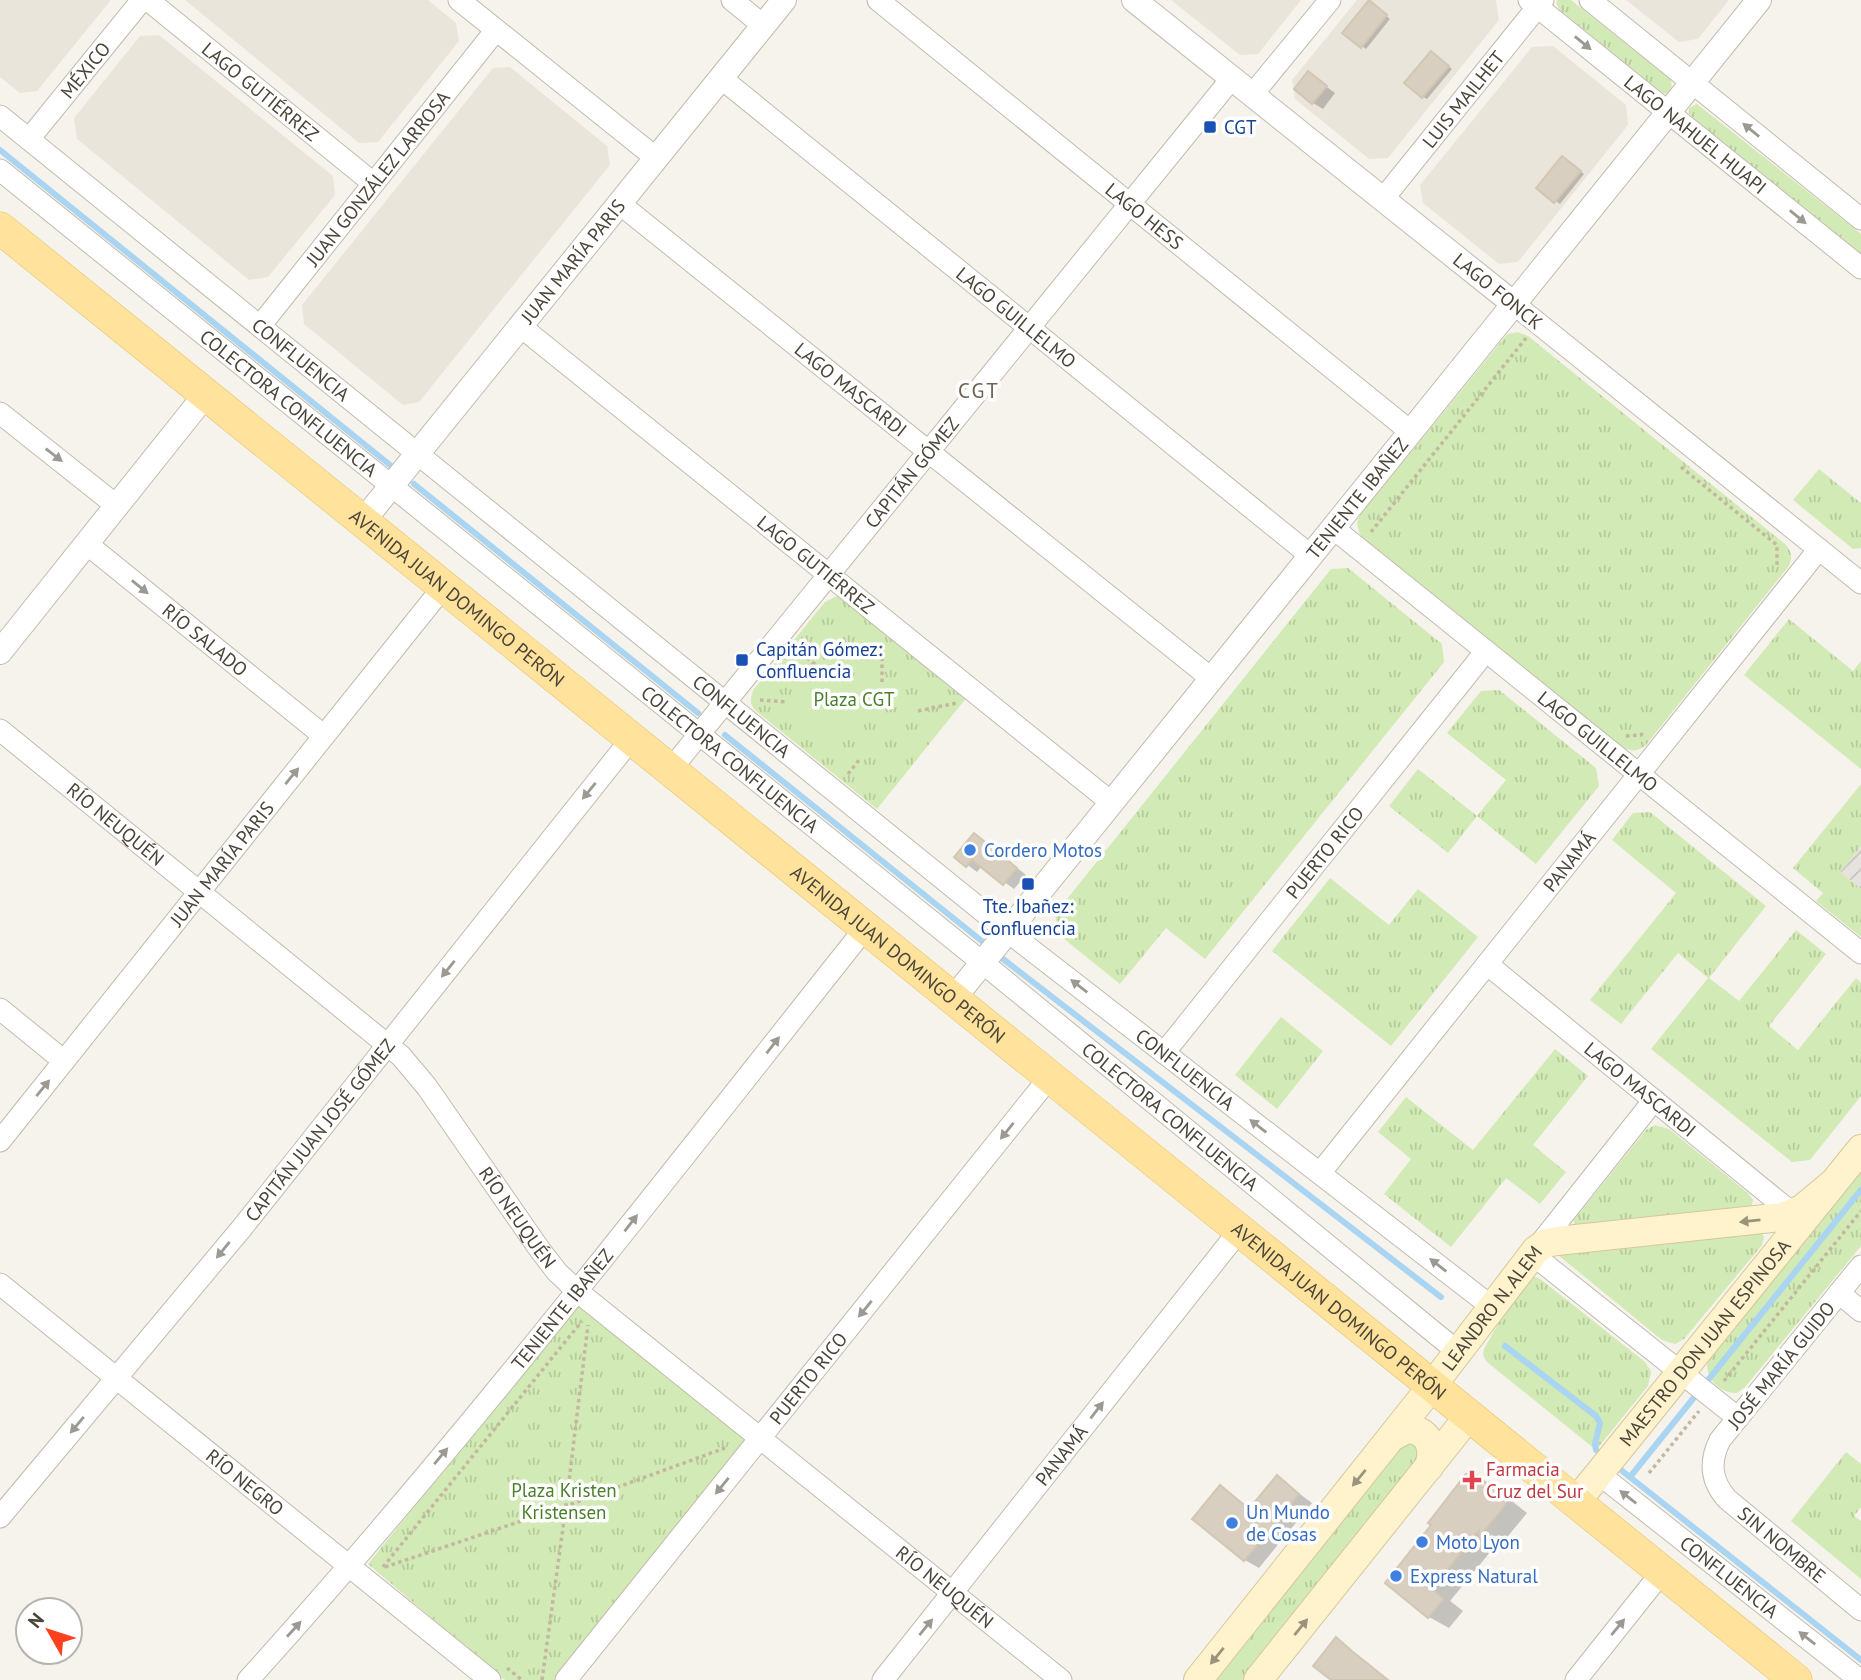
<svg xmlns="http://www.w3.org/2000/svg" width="1861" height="1680" font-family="'PT Sans',sans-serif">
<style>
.residential{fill:#eae5da}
.industrial{fill:url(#industrial-furrows)}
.grass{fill:url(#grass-tufts)}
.pitch{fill:#d2eab5}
.shadow{fill:#0003}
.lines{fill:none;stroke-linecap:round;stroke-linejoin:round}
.stream{stroke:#a9d4f2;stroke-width:6}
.building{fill:#d8cfc1;stroke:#d3c7b4;stroke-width:2}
.minor-casing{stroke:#c2bbae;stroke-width:23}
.tertiary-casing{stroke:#c2bbae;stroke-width:26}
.secondary-casing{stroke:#d6c79b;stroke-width:30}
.primary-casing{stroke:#e6c16a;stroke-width:33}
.path{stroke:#c4b79f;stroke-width:3.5;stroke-dasharray:3.5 3.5;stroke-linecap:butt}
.minor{stroke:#fff;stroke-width:21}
.tertiary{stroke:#fff;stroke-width:24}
.secondary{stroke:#fff3cd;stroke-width:28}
.primary{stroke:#ffe39c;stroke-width:32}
.oneway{fill:#9c9892}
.oneway2{fill:#9c937c}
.transit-dot{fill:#1a4fb4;stroke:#fff;stroke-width:2.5}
.shop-dot{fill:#3f7fe0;stroke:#fff;stroke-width:2.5}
.health-dot{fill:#e0444e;stroke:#fff;stroke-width:2.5}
.labels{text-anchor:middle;stroke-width:7;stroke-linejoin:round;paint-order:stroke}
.street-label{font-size:19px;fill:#4b4439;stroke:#fff}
.transit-label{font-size:19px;fill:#164399;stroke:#fff;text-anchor:start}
.park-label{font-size:19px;fill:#4a7f2a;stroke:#fff}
.shop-label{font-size:19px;fill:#366cbe;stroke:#fff;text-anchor:start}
.health-label{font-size:19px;fill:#be3a42;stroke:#fff;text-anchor:start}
.neighbourhood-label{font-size:21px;letter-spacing:2px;fill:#6e6250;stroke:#fff}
</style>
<defs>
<pattern id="industrial-furrows" width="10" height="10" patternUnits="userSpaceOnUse" patternTransform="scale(1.75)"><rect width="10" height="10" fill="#e6e2dd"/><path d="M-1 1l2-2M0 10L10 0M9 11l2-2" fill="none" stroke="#c7c3be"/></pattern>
<pattern id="grass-tufts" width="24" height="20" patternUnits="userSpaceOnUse" patternTransform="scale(1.75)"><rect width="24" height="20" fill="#d2eab5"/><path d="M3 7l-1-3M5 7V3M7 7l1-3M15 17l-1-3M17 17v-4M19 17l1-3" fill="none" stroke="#b6ca9c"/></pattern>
</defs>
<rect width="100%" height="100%" fill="#f6f3ec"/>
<path class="residential" d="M 0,0 L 111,0 L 37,91 L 20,93 L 0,77 Z
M 185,0 L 428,0 L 456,23 L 459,41 L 378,142 L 359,143 Z
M 1171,0 L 1301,0 L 1258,54 L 1240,55 Z
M 1357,0 L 1496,0 L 1499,20 L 1388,158 L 1369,159 L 1295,99 L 1292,80 Z
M 1626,0 L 1729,0 L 1698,39 L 1679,42 Z
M 159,35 L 333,176 L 335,195 L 268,277 L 249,280 L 77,139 L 74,118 L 140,36 Z
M 1553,46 L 1626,105 L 1628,125 L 1518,262 L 1499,264 L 1423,203 L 1420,185 L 1532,47 Z
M 510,67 L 607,146 L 610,165 L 419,402 L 403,405 L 304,324 L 302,305 L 493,68 Z"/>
<path class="industrial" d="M 1861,846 L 1861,889 L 1840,872 Z"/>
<path class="grass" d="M 1558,0 L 1571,0 L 1671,80 L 1672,89 L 1666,94 L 1661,92 L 1560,10 L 1556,3 Z
M 1697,104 L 1861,234 L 1861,254 L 1692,117 L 1689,113 L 1689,108 Z
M 1518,332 L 1528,336 L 1785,544 C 1792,551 1793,559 1788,567 L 1646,745 C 1638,752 1630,752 1621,746 L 1361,536 C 1357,528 1356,522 1360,515 L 1504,338 L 1508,334 Z
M 1819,469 L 1861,503 L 1861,548 L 1853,549 L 1793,500 Z
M 1348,568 L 1442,644 L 1444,662 L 1205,959 L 1166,928 L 1120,984 L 1058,934 L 1055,914 L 1331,569 Z
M 837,596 L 842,597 L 967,697 L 877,809 L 756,711 C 749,704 750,698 754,689 L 825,602 Z
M 1789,619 L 1853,671 L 1861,661 L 1861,769 L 1744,675 Z
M 1499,690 L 1596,768 L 1599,786 L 1536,864 L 1477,816 L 1448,853 L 1389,806 L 1418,769 L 1477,816 L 1506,780 L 1447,733 L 1481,691 Z
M 1861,784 L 1861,846 L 1840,872 L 1861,889 L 1861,937 L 1816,901 L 1823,893 L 1793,868 Z
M 1650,812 L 1766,906 L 1709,978 L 1739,1001 L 1796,930 L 1826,954 L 1769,1026 L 1798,1050 L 1856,978 L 1861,983 L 1861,1096 L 1810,1160 L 1792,1162 L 1651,1049 L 1708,978 L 1678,953 L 1621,1024 L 1590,1000 L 1676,893 L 1612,840 L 1633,813 Z
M 1330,878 L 1389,925 L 1418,889 L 1478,937 L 1391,1046 L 1272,951 Z
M 1281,1017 L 1323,1051 L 1277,1109 L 1235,1075 Z
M 1555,1049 L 1588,1076 L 1533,1145 L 1566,1172 L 1540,1204 L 1506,1178 L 1451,1247 L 1384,1194 L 1411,1159 L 1378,1132 L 1406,1097 L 1473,1150 Z
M 1655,1125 L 1669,1129 L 1748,1193 L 1753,1200 L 1751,1208 L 1574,1226 L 1574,1220 L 1646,1130 Z
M 1861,1166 L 1861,1246 L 1745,1387 L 1737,1393 C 1719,1394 1701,1375 1709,1357 Z
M 1761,1232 L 1764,1237 L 1762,1245 L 1684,1339 L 1675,1344 L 1662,1340 L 1558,1255 Z
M 1532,1276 L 1539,1278 L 1645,1362 L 1651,1371 L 1648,1386 L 1596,1450 L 1487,1362 L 1483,1355 L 1484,1349 L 1515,1294 Z
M 584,1297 L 760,1438 L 565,1680 L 505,1680 L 368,1564 Z
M 1410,1442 L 1419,1448 L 1417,1465 L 1242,1680 L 1209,1680 L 1396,1448 Z
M 1846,1452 L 1861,1464 L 1861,1507 L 1854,1516 L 1861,1521 L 1861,1579 L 1791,1521 Z"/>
<path class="pitch" d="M 817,666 L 864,704 L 834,740 L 788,702 Z"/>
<path class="shadow" d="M 1373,5 L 1390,19 L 1366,49 L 1362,46 Z
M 1435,56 L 1452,69 L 1427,99 L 1423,97 Z
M 1309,74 L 1335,93 L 1323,109 L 1313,103 Z
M 1567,161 L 1584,174 L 1560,204 L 1538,188 Z
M 984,841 L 1026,875 L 1014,889 L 982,866 L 977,872 L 957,857 Z
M 1474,1475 L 1494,1487 L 1527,1513 L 1499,1547 L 1496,1545 L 1450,1601 L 1463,1611 L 1449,1628 L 1429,1617 L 1387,1582 Z
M 1277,1477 L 1312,1503 L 1259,1568 L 1245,1560 L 1194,1519 L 1220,1487 L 1251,1509 Z
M 1336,1640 L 1345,1645 L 1389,1680 L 1334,1680 Z"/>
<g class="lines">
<path class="stream" d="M 0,150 L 390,465
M 414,484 L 698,713
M 725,735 L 983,942
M 1003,959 L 1441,1297
M 1505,1346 L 1596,1416 L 1600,1423 L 1595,1444 L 1596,1450
M 1621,1470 L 1861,1660
M 1630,1477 L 1861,1190"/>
</g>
<path class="building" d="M 1369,0 L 1387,15 L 1361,48 L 1342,33 Z
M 1431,51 L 1449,66 L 1422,98 L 1404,83 Z
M 1308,71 L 1327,86 L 1312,104 L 1294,89 Z
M 1562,156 L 1581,171 L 1554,203 L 1536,188 Z
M 974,833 L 1017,868 L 1003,885 L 972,860 L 966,867 L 954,857 Z
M 1474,1473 L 1508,1501 L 1479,1538 L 1479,1530 L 1432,1589 L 1444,1599 L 1428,1618 L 1385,1583 L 1431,1525 L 1428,1523 L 1466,1474 Z
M 1277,1475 L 1299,1494 L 1244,1561 L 1192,1519 L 1220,1485 L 1249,1509 Z
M 1336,1637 L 1353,1652 L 1388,1680 L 1331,1680 L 1313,1666 Z"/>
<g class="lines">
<defs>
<g id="minor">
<path id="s1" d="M 148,0 L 373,183"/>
<path d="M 459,0 L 656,158"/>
<path d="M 732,0 L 764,26"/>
<path id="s2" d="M 878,0 L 1411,432"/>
<path id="s3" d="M 1529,0 L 1861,268"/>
<path d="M 1590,0 L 1861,219"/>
<path id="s4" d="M 721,78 L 1311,556"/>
<path d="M 1252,95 L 1330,0"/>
<path id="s5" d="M 0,116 L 1016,938 L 1492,1307"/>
<path id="s6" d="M 29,139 L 142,0"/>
<path id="s7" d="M 0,170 L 983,963 L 1458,1352"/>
<path id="s8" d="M 1383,199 L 1543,0"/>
<path id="s9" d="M 620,204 L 1212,679"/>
<path d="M 1514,304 L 1861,583"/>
<path id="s10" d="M 260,326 L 496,30"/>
<path id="s11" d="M 520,326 L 1112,803"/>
<path d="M 0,413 L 117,506"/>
<path id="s12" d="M 1333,528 L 1861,953"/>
<path id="s13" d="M 87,544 L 324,736"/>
<path id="s14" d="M 0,730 L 401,1056 L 427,1087 L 540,1250 L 557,1272 L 577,1291 L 1061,1680"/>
<path id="s15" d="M 671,769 L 1232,78"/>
<path id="s16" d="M 1487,964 L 1792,1213"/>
<path d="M 0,1009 L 64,1061"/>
<path id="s17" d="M 1164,1053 L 1486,651"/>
<path d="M 1654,1100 L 1532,1254 L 1738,1418"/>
<path id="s18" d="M 0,1141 L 444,586"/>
<path id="s19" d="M 1320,1173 L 1819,549"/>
<path id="s20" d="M 1861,1266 L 1720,1440 C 1709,1462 1711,1481 1727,1499 L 1861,1610"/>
<path id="s21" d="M 0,1284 L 490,1680"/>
<path d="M 1839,1293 L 1861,1311"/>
<path id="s22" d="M 1599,1474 L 1860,1680"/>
<path id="s23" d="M 0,1517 L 241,1229 L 632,738"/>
<path id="s24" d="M 248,1680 C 466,1439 664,1181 866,927"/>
<path id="s25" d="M 566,1680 L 1049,1078"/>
<path id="s26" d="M 883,1680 L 1239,1231"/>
<path d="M 1576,1680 L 1662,1572"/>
</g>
<g id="tertiary">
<path d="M 1134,0 L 1514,304"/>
<path id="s27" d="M 363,521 L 784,0"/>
<path d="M 0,652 L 206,394"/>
<path id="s28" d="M 954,998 L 1759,0"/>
</g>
<g id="secondary">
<path d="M 1392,1437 L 1407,1429 C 1429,1430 1435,1447 1429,1467"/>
<path id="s29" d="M 1576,1502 L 1861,1149"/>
<path id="s30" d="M 1198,1680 L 1432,1386 L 1536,1250 L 1546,1243 L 1557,1241 L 1782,1217 L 1802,1209 L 1832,1184"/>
<path d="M 1258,1680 L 1469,1416"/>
</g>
<g id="primary">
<path id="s31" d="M 0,228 L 1796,1680"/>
</g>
</defs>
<use href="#minor" class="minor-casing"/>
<use href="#tertiary" class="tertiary-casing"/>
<use href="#secondary" class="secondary-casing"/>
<use href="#primary" class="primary-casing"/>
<path class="path" d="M 1681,467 L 1777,545 L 1777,567
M 1371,532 L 1526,338
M 796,649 L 817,666
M 882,682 L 882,645
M 760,700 L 788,702
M 918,711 L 957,703
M 1626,736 L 1641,735 L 1644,731
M 848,774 L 859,760
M 1724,1381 L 1861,1211
M 1649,1473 L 1699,1411
M 383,1567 L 582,1321
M 385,1567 L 566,1506 L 725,1448
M 507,1668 L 522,1680
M 542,1680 L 566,1506 L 588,1325"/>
<use href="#minor" class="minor"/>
<use href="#tertiary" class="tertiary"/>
<use href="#secondary" class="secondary"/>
<use href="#primary" class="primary"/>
</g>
<defs><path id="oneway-solid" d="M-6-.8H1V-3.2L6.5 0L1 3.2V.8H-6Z" transform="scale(1.75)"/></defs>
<g class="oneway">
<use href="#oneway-solid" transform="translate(1583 43) rotate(39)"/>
<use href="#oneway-solid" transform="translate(1751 130) rotate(-141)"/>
<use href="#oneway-solid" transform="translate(1798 217) rotate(39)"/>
<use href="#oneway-solid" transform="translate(54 455) rotate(38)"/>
<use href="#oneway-solid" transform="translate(140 587) rotate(39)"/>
<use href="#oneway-solid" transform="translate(292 776) rotate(-51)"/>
<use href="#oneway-solid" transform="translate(589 791) rotate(129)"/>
<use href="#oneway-solid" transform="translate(448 969) rotate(129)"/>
<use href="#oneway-solid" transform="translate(1079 986) rotate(-142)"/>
<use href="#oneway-solid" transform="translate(773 1045) rotate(-52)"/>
<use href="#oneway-solid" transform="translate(43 1088) rotate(-51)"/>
<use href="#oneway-solid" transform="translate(1258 1126) rotate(-142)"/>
<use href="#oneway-solid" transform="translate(1007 1131) rotate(129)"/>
<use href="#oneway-solid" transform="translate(631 1223) rotate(-52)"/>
<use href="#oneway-solid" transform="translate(223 1250) rotate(129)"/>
<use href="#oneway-solid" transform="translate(1438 1265) rotate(-142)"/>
<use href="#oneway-solid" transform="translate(865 1309) rotate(129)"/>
<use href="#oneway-solid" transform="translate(1097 1410) rotate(-52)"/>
<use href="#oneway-solid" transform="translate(77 1425) rotate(130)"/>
<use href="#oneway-solid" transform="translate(441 1456) rotate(-50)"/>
<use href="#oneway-solid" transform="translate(722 1486) rotate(129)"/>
<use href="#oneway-solid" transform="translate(1628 1497) rotate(-142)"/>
<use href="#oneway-solid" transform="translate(926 1627) rotate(-51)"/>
<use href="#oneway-solid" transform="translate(1618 1627) rotate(-51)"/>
<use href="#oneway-solid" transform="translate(294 1629) rotate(-48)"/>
<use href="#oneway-solid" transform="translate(1807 1638) rotate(-142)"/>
</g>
<g class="oneway2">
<use href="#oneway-solid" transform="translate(1750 1221) rotate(174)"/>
<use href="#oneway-solid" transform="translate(1359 1478) rotate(129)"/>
<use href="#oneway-solid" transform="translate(1301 1627) rotate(-51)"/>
<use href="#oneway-solid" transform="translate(1217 1656) rotate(129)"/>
</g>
<g class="transit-dot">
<rect x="1203" y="120" width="14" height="14" rx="3.5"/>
<rect x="735" y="653" width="14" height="14" rx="3.5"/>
<rect x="1021" y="877" width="14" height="14" rx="3.5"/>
</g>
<g class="shop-dot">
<circle cx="970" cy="850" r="7"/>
<circle cx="1232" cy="1523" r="7"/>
<circle cx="1422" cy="1542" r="7"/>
<circle cx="1396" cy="1576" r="7"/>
</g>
<path class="health-dot" d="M1468.5 1469.5h7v7h7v7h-7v7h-7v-7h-7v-7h7z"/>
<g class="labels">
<g class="street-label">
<text dy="7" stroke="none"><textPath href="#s6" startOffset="89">MÉXICO</textPath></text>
<text dy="7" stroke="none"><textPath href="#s1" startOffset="145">LAGO GUTIÉRREZ</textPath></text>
<text dy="7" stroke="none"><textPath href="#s8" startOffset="128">LUIS MAILHET</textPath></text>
<text dy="7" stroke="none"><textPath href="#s3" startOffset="214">LAGO NAHUEL HUAPI</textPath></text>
<text dy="7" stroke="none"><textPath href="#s10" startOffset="189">JUAN GONZÁLEZ LARROSA</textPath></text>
<text dy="7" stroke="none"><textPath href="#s2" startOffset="343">LAGO HESS</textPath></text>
<text dy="7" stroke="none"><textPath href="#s27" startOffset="334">JUAN MARÍA PARIS</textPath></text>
<text transform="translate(1498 291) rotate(39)" y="7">LAGO FONCK</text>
<text dy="7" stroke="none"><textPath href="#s4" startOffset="380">LAGO GUILLELMO</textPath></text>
<text dy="7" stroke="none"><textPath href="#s5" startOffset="387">CONFLUENCIA</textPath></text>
<text dy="7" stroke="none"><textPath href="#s9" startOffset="296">LAGO MASCARDI</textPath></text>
<text dy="7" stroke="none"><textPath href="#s7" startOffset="371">COLECTORA CONFLUENCIA</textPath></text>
<text dy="7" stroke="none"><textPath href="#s15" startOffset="382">CAPITÁN GÓMEZ</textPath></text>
<text dy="7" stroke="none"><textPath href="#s28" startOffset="642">TENIENTE IBAÑEZ</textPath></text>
<text dy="7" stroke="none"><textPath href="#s11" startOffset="380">LAGO GUTIÉRREZ</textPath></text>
<text dy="7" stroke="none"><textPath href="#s31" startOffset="588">AVENIDA JUAN DOMINGO PERÓN</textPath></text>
<text dy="7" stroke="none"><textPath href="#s13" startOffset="152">RÍO SALADO</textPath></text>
<text dy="7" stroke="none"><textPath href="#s5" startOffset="954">CONFLUENCIA</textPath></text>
<text dy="7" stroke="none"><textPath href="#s12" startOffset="340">LAGO GUILLELMO</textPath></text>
<text dy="7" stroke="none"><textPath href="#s7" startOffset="938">COLECTORA CONFLUENCIA</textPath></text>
<text dy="7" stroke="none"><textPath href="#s14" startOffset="149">RÍO NEUQUÉN</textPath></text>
<text dy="7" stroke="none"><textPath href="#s17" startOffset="257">PUERTO RICO</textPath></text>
<text dy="7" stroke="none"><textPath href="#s19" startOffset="399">PANAMÁ</textPath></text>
<text dy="7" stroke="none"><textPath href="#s18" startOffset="355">JUAN MARÍA PARIS</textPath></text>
<text dy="7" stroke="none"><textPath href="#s31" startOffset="1155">AVENIDA JUAN DOMINGO PERÓN</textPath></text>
<text dy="7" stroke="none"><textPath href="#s5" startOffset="1521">CONFLUENCIA</textPath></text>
<text dy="7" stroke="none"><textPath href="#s16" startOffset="198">LAGO MASCARDI</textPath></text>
<text dy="7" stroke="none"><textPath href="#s7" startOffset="1505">COLECTORA CONFLUENCIA</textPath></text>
<text dy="7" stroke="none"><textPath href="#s23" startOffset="502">CAPITÁN JUAN JOSÉ GÓMEZ</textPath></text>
<text dy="7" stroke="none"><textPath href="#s14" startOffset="716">RÍO NEUQUÉN</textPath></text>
<text dy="7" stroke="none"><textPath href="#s24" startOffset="486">TENIENTE IBAÑEZ</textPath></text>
<text dy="7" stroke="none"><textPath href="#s30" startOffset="474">LEANDRO N. ALEM</textPath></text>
<text dy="7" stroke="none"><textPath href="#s31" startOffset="1722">AVENIDA JUAN DOMINGO PERÓN</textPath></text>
<text dy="7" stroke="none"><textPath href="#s29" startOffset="205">MAESTRO DON JUAN ESPINOSA</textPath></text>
<text transform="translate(1781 1365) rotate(-51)" y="7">JOSÉ MARÍA GUIDO</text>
<text dy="7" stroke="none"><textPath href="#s25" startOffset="387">PUERTO RICO</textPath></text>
<text dy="7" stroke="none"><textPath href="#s26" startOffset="287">PANAMÁ</textPath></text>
<text dy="7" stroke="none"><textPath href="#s21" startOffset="315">RÍO NEGRO</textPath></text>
<text dy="7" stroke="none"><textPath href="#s20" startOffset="359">SIN NOMBRE</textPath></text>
<text dy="7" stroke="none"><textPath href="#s22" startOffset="166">CONFLUENCIA</textPath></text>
<text dy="7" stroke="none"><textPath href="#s14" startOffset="1283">RÍO NEUQUÉN</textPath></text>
</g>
<g class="transit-label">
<text x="1224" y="134">CGT</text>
<text x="756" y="656">Capitán Gómez:<tspan x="756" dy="22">Confluencia</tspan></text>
<text x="1028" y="913" text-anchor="middle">Tte. Ibañez:<tspan x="1028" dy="22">Confluencia</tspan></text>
</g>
<g class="park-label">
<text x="854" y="706">Plaza CGT</text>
<text x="564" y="1497">Plaza Kristen<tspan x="564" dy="22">Kristensen</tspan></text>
</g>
<g class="shop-label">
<text x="984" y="857">Cordero Motos</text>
<text x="1246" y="1519">Un Mundo<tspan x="1246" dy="22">de Cosas</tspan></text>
<text x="1436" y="1549">Moto Lyon</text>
<text x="1410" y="1583">Express Natural</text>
</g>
<g class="health-label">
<text x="1486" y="1476">Farmacia<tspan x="1486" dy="22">Cruz del Sur</tspan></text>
</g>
<g class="neighbourhood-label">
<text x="979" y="398">CGT</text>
</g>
</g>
<g transform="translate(49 1631) rotate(309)"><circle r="33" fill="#ffffff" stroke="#b7b4b0" stroke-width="2"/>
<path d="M0-5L12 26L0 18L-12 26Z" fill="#fc3f1d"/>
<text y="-10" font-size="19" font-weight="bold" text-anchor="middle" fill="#4b4439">N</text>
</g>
</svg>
